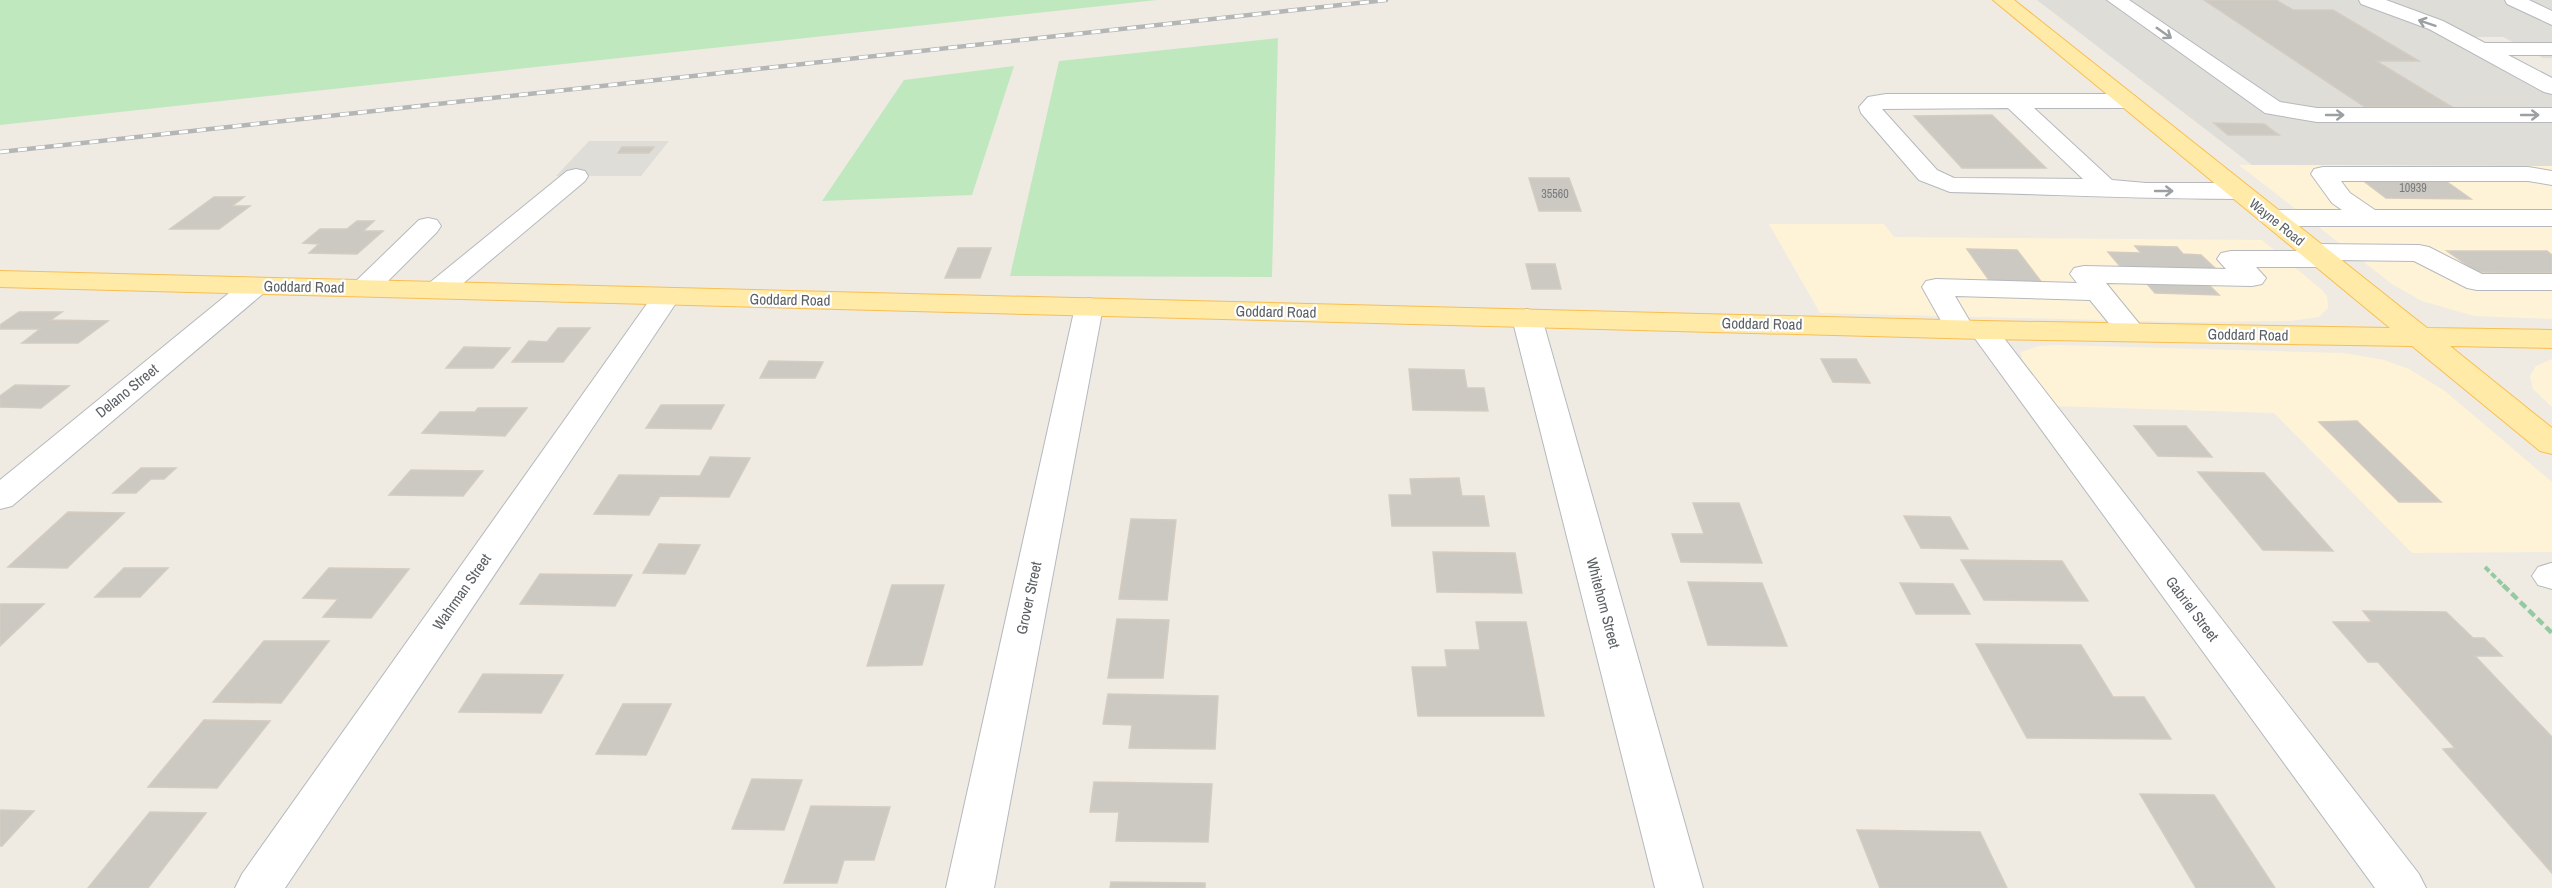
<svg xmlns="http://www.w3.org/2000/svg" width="2552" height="888" font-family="'Archivo Narrow',sans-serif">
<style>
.commercial{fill:#fff3d7}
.industrial{fill:#dfddd7}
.green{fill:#c0e8be}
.building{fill:#ccc8c2;stroke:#d4ccc1;stroke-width:1.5}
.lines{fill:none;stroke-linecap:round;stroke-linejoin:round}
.minor-casing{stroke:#b5b9be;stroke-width:2}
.major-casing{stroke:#f9be51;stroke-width:2}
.path-far1{stroke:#96c9a1;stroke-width:4;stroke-dasharray:6 3;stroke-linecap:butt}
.path{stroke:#96c9a1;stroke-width:4.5;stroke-dasharray:8 4;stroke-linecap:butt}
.minor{fill:#fff;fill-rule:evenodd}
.major{fill:#ffeba7;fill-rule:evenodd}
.rail-casing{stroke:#b4b5b5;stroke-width:4.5}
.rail{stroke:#fff;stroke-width:3;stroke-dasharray:9;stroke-linecap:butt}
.oneway{stroke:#9da0a2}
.labels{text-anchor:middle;stroke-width:4.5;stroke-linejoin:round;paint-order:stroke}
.number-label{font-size:12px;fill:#777a7c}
.far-street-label{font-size:14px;fill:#5b6064;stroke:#fff}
.street-label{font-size:15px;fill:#5b6064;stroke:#fff}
</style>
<rect width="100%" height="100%" fill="#efebe3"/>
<path class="commercial" d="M 2239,165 L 2552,165 L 2552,319 L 2474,316 L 2422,301 L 2392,284 Z
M 1769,224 L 1884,224 L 1894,237 L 2262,240 L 2322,290 L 2327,296 L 2328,308 L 2319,317 L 2290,321 L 2182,322 L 1820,313 Z
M 2057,345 L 2343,353 L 2384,360 L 2409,369 L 2445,391 L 2552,482 L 2552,552 L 2412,553 L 2274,413 L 2054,406 L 2023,363 L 2021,352 L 2039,346 Z
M 2552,359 L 2552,407 L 2533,389 L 2530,376 L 2536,366 Z"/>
<path class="industrial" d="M 2037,0 L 2552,0 L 2552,58 L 2543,58 L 2503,37 L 2447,37 L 2552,93 L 2552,166 L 2252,165 Z
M 589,141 L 669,141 L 641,176 L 556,176 Z"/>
<path class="green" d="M 0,0 L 1157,0 L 0,125 Z
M 1278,38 L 1272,277 L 1010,276 L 1059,61 Z
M 1014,66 L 972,195 L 822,201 L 904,80 Z"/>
<path class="building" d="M 2204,0 L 2276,0 L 2293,10 L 2333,10 L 2419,61 L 2376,61 L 2452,107 L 2365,107 Z
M 1992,115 L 2046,168 L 1962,168 L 1914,116 Z
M 2214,123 L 2264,124 L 2279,135 L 2228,135 Z
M 622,147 L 654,147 L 649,153 L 618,153 Z
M 2357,176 L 2440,177 L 2471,199 L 2386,198 Z
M 1529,178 L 1569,178 L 1581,211 L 1539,211 Z
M 214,197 L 244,197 L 232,206 L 250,206 L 219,229 L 170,229 Z
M 357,221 L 374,221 L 363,231 L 383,231 L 357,254 L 309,253 L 319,244 L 303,243 L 320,229 L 347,229 Z
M 2135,246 L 2177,247 L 2183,254 L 2201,255 L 2216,269 L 2124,271 L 2108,252 L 2141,253 Z
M 958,248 L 991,248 L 980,278 L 945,278 Z
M 1967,249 L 2017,250 L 2043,284 L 1991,283 Z
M 2447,251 L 2547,251 L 2552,255 L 2552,273 L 2477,272 Z
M 1526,264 L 1555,264 L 1561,289 L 1532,289 Z
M 2141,277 L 2203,279 L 2219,295 L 2155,293 Z
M 19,312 L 62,312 L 51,320 L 108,321 L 78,343 L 22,343 L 40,329 L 0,329 L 0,325 Z
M 558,328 L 590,328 L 563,362 L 512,362 L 529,341 L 547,342 Z
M 464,347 L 510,348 L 493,368 L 446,368 Z
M 1821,359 L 1856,359 L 1870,383 L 1833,382 Z
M 769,361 L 823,362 L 815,378 L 760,378 Z
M 1409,369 L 1464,370 L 1467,388 L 1484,388 L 1488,411 L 1413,410 Z
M 15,385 L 69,386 L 41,408 L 0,407 L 0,396 Z
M 661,405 L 724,405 L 711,429 L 646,428 Z
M 478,408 L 527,408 L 505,436 L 422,433 L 440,412 L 475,412 Z
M 2357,421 L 2441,502 L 2399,502 L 2319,422 Z
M 2134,426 L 2186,426 L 2212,457 L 2158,456 Z
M 710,457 L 750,458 L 729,497 L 660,496 L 649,515 L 594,514 L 619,475 L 700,476 Z
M 141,468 L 176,468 L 164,479 L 151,479 L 136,493 L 113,493 Z
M 411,470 L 483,471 L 463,496 L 389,495 Z
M 2198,472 L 2264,473 L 2333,551 L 2263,550 Z
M 1459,478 L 1462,496 L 1484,496 L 1489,526 L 1392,526 L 1389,495 L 1412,495 L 1410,479 Z
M 1693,503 L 1739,503 L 1762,563 L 1681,562 L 1672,534 L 1704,534 Z
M 68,512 L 124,513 L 67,568 L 8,567 Z
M 1904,516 L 1950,517 L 1968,549 L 1921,548 Z
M 1131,519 L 1176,520 L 1167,600 L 1119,599 Z
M 659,544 L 700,545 L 685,574 L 643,573 Z
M 1433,552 L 1515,553 L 1522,593 L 1437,592 Z
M 1961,560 L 2062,561 L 2088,601 L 1984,600 Z
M 124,568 L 168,568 L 140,597 L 95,597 Z
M 329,568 L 409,569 L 371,618 L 323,617 L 338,599 L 303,598 Z
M 540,574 L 632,575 L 615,606 L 520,604 Z
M 1688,582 L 1762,583 L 1787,646 L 1708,645 Z
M 1900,583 L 1953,584 L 1970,614 L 1916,614 Z
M 892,585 L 944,585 L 922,665 L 867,666 Z
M 0,604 L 44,604 L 0,646 Z
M 2363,611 L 2446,612 L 2473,638 L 2484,638 L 2502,656 L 2475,656 L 2552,737 L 2552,873 L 2443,749 L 2455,748 L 2378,662 L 2368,662 L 2333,622 L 2372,622 Z
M 1117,619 L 1169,620 L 1163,678 L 1108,678 Z
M 1476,622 L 1526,622 L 1544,716 L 1418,716 L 1412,667 L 1447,667 L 1445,650 L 1480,650 Z
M 264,641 L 329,641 L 281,703 L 213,702 Z
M 1976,644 L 2081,645 L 2113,697 L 2144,697 L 2171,739 L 2027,738 Z
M 483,674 L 563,675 L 541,713 L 459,712 Z
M 1108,694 L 1218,696 L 1215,749 L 1129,748 L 1132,725 L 1103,724 Z
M 623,704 L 671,704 L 646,755 L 596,754 Z
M 204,720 L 270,721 L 217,788 L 148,787 Z
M 752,779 L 802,780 L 784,830 L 732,829 Z
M 1094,782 L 1212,784 L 1208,842 L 1116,841 L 1119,812 L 1090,812 Z
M 2140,794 L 2214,795 L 2275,888 L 2196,888 Z
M 811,806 L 890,807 L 874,860 L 844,860 L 837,883 L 784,883 Z
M 0,810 L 34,811 L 2,846 L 0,846 Z
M 150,812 L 206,813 L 148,888 L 88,888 Z
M 1857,830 L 1980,832 L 2007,888 L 1880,888 Z
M 1111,882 L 1205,883 L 1205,888 L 1110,888 Z"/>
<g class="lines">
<defs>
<path id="minor" d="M 2107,0 L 2129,0 L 2280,102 L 2317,108 L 2552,108 L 2552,122 L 2317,122 L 2265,113 Z
M 2359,0 L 2386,0 L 2443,21 L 2485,43 L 2552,43 L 2552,55 L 2508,55 L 2552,78 L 2552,94 L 2544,92 L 2429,29 L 2361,4 Z
M 2505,0 L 2529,0 L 2552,11 L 2552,25 L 2507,4 Z
M 1886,94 L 2127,94 L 2135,96 L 2138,101 L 2135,106 L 2127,108 L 2034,108 L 2112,180 L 2146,183 L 2239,183 L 2248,186 L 2252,191 L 2248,196 L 2239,199 C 2143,199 2046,194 1950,192 L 1919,180 L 1861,113 L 1859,107 L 1868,97 ZM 2008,108 L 2083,179 L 1954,178 L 1937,170 L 1882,109 Z
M 2323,167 L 2528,167 L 2552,171 L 2552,185 L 2528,181 L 2341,181 L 2350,193 L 2375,210 L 2552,210 L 2552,226 L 2272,226 L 2263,223 L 2259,218 L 2263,213 L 2272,210 L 2342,210 L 2332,203 L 2311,174 L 2314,169 Z
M 576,169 L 585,171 L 588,176 L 585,181 L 448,296 L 438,298 L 428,296 L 424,290 L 428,284 L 567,171 Z
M 428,218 L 437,220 L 441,226 L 437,232 L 375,294 L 365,296 L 355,294 L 351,288 L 355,282 L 419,220 Z
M 2315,244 L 2419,245 L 2429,247 L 2482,274 L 2552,274 L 2552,290 L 2477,290 L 2467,288 L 2414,261 L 2336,260 L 2333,265 L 2323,267 L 2256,267 L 2266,278 L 2262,284 L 2252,286 L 2106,283 L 2146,332 L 2141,338 L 2131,341 L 2121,338 L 2090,300 L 1955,296 L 1972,325 L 1983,321 L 1993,324 L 2419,874 L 2426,888 L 2375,888 L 1971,333 L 1959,338 L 1949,335 L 1922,287 L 1926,281 L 1936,279 L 2077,283 L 2070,274 L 2074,268 L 2084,266 L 2226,269 L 2217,259 L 2221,253 L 2231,251 L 2302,251 L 2305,246 Z
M 255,278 L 265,280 L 269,286 L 265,292 L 12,506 L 0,509 L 0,480 L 245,280 Z
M 666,288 L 676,291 L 680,297 L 285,888 L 235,888 L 242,874 L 656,291 Z
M 1089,298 L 1099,301 L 1103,307 L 994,888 L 946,888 L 1075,307 L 1079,301 Z
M 1527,309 L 1537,312 L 1542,318 L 1703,888 L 1655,888 L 1512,318 L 1517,312 Z
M 2551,563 L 2552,563 L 2552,589 L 2538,585 L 2532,576 L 2538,567 Z"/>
<path id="major" d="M 1993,0 L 2014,0 L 2427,328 L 2552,330 L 2552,348 L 2450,346 L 2552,428 L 2552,454 L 2540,451 L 2412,346 L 1983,339 L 0,287 L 0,271 L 1983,321 L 2390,328 Z"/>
</defs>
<use href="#minor" class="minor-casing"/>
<use href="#major" class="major-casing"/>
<path class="path-far1" d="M 2485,567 L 2505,587"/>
<path class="path" d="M 2503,585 L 2552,633"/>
<use href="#minor" class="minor"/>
<use href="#major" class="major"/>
<defs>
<path id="rail" d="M 0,152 L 1386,0"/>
</defs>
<use href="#rail" class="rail-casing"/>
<use href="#rail" class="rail"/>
</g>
<defs><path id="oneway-shaft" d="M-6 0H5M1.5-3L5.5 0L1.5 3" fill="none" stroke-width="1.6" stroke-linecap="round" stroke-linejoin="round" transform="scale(1.5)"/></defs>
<g class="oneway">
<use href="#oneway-shaft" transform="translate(2427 23) rotate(-161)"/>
<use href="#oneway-shaft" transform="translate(2164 33) rotate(35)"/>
<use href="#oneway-shaft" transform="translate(2335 115)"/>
<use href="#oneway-shaft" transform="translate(2530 115)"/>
<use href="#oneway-shaft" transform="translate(2164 191)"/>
</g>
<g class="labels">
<g class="number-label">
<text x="2413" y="192">10939</text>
<text x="1555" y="198">35560</text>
</g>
<g class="far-street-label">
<text transform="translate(2277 222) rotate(39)" y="5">Wayne Road</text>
</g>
<g class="street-label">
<text transform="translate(304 287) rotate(1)" y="5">Goddard Road</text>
<text transform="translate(790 300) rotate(1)" y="5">Goddard Road</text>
<text transform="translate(1276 312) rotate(1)" y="5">Goddard Road</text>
<text transform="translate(1762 324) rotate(1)" y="5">Goddard Road</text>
<text transform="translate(2248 335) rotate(1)" y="5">Goddard Road</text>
<text transform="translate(127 391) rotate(-39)" y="5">Delano Street</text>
<text transform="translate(462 592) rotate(-55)" y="5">Wahrman Street</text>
<text transform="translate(1029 598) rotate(-78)" y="5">Grover Street</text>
<text transform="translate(1603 603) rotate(75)" y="5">Whitehorn Street</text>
<text transform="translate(2192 609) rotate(53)" y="5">Gabriel Street</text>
</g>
</g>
</svg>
